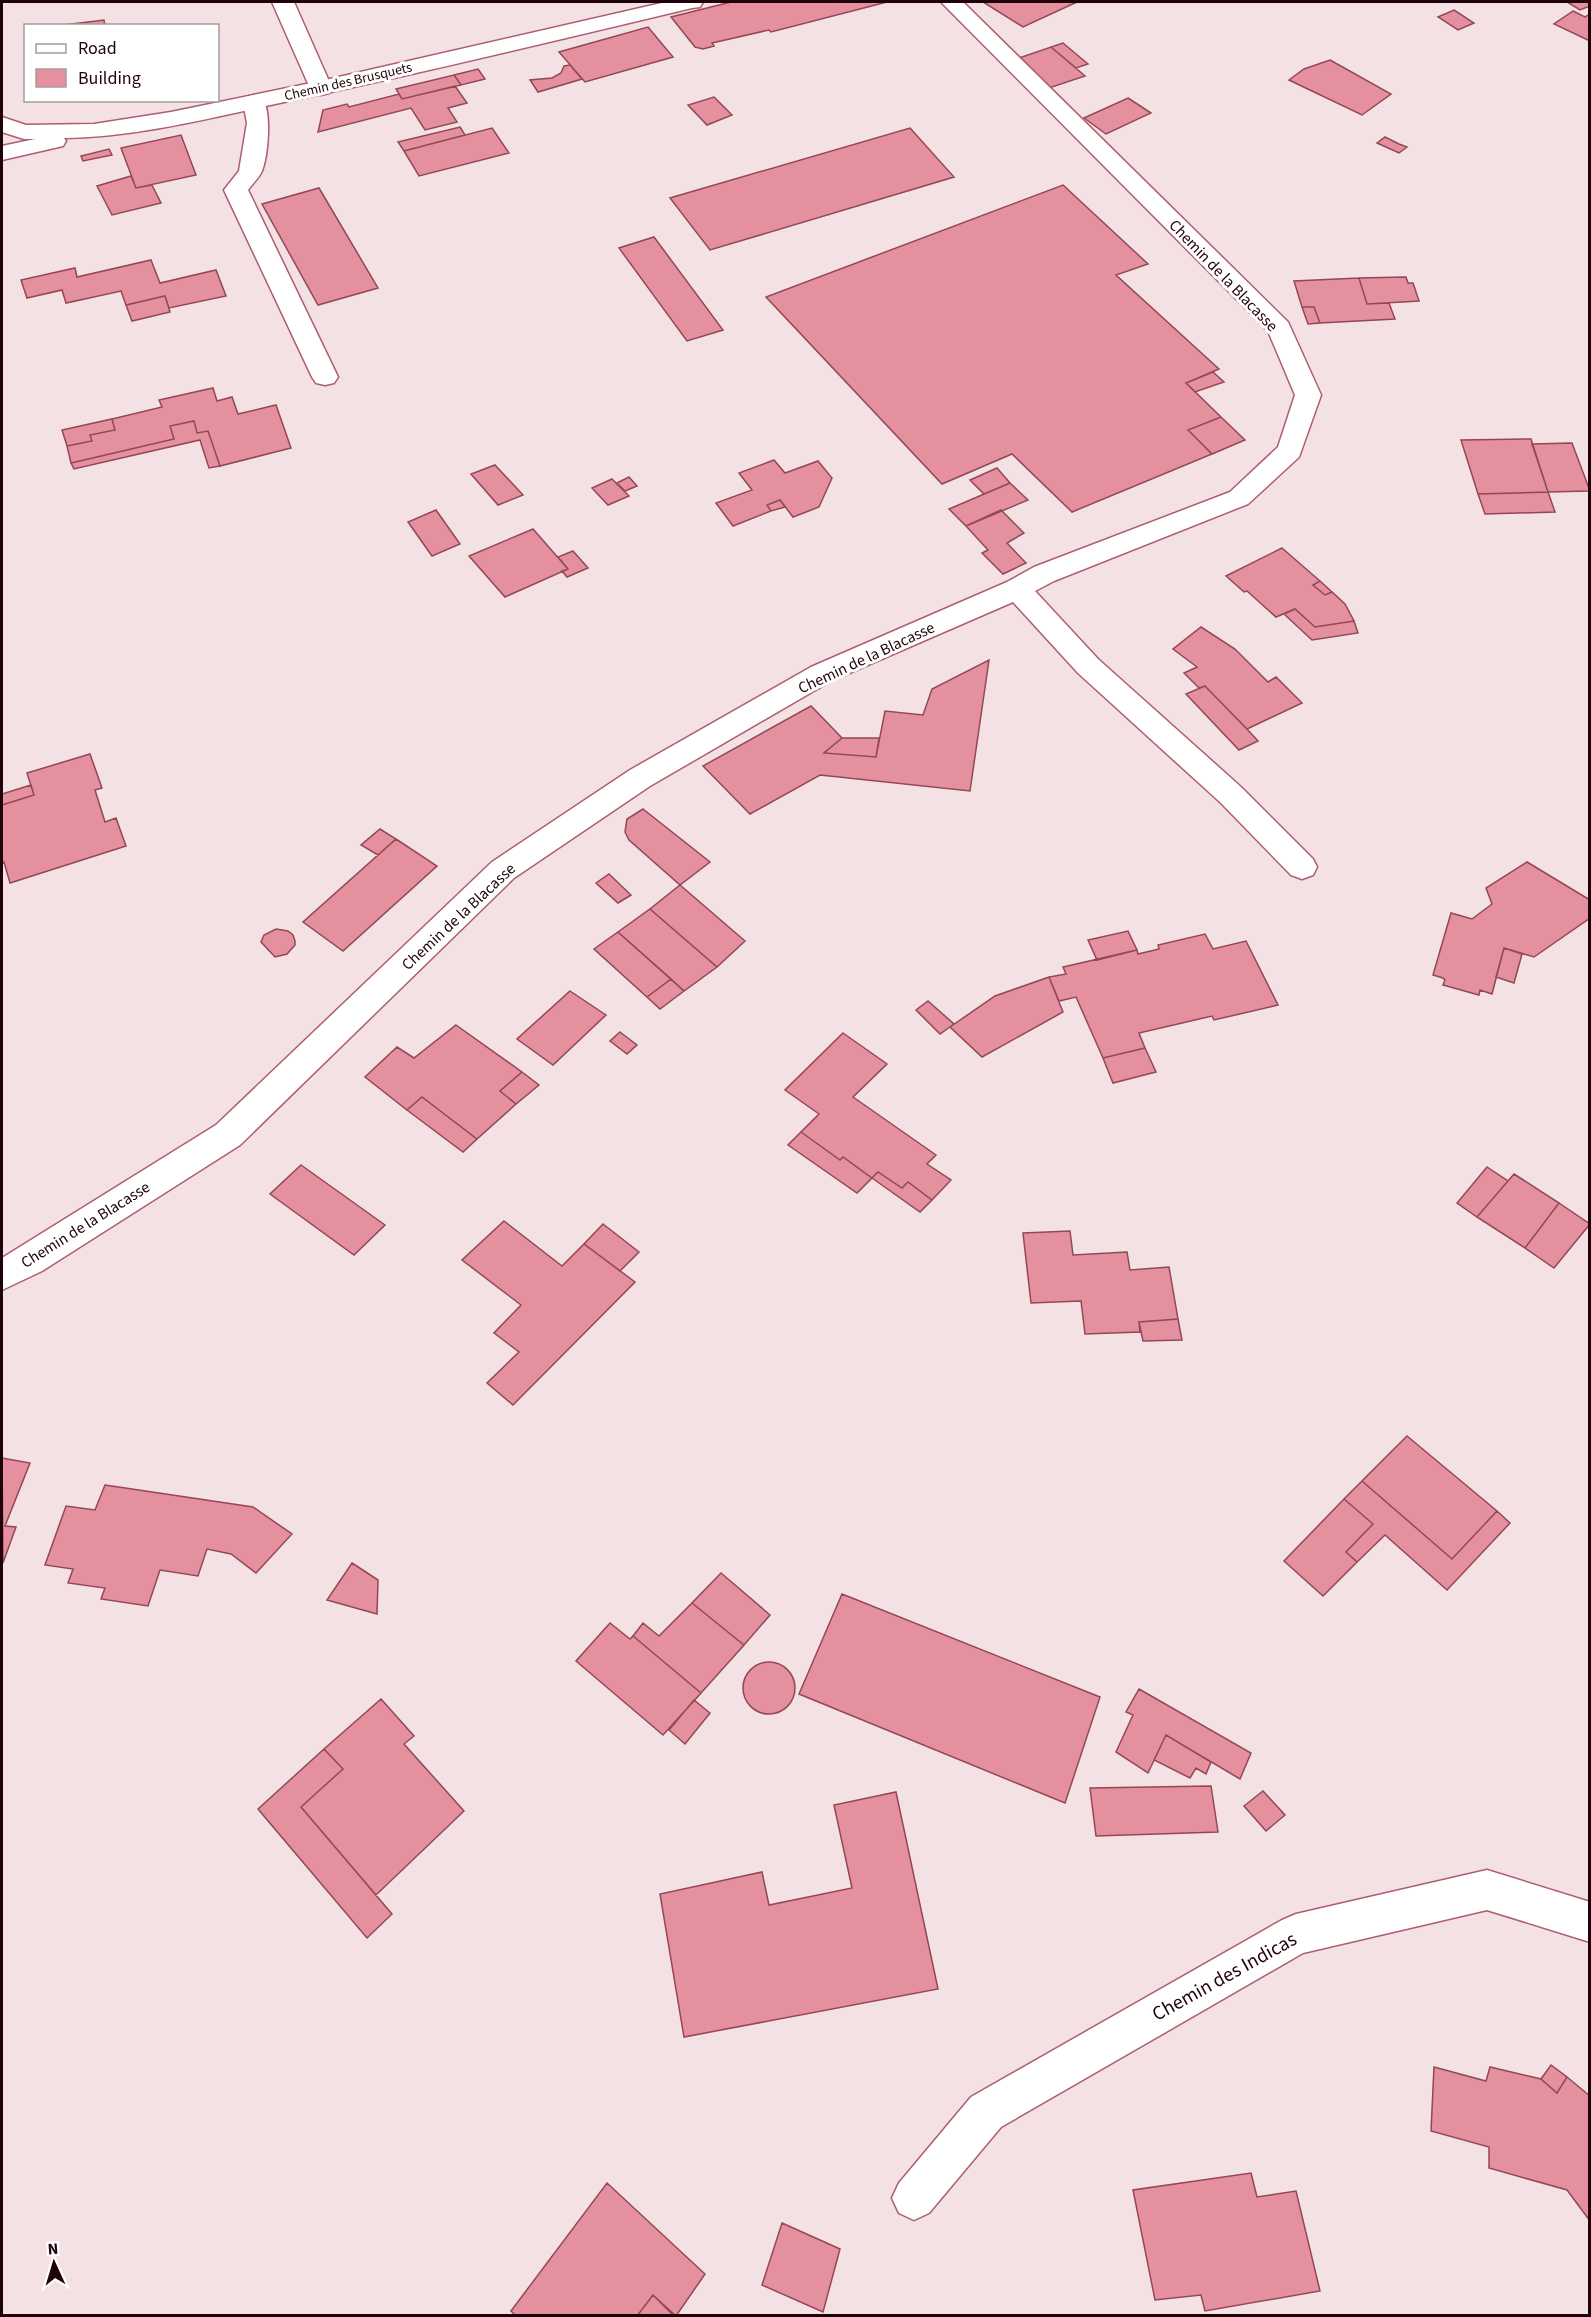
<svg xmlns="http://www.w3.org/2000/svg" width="1591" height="2317" font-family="'Source Sans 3',sans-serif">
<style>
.building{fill:#e4909f;stroke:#934757;stroke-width:1.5}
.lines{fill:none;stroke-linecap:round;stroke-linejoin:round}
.lane-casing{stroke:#ae5e6e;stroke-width:3}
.street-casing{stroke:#ae5e6e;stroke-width:3}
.lane{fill:#fff;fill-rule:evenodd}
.street{fill:#fff;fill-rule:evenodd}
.labels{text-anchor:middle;stroke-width:6;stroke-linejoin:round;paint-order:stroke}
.far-street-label{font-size:14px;fill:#20030a;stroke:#fff}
.street-label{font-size:16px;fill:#20030a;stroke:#fff}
.near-street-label{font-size:20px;fill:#20030a;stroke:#fff}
</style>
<rect width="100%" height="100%" fill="#f3e1e3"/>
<path class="building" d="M 731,2 L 887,2 L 771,32 L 769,30 L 712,43 L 714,46 L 703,49 L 695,47 L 671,17 Z
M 983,2 L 1077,2 L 1023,27 Z
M 1567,2 L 1590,2 L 1590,6 L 1580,10 Z
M 1454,10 L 1474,23 L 1458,30 L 1438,17 Z
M 1573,11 L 1585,17 L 1590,14 L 1590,41 L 1554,24 Z
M 104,20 L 105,26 L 55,26 Z
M 648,27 L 673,57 L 585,82 L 559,52 Z
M 1063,43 L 1082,59 L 1088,64 L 1076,68 L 1051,47 Z
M 1051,47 L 1085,76 L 1049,88 L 1016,59 Z
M 1330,60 L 1391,94 L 1362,115 L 1289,80 L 1304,69 Z
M 570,65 L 582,79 L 538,92 L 530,80 L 552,78 L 561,73 L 564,66 Z
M 478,69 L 485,79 L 461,85 L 454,75 Z
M 454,75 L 461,85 L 402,99 L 396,89 Z
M 455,86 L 467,103 L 448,108 L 457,122 L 425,130 L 411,108 L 318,132 L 323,110 L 347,104 L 349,107 L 399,94 L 402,99 Z
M 714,97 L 732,115 L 707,125 L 688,105 Z
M 1128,98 L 1151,113 L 1106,134 L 1084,118 Z
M 460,127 L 465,135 L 404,151 L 398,142 Z
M 492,128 L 509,153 L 419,176 L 404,151 Z
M 910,128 L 954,177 L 710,250 L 670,198 Z
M 181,135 L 196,175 L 136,188 L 121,148 Z
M 1385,137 L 1399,144 L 1407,147 L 1399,153 L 1377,143 Z
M 109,149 L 112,155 L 83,161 L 81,156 Z
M 131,176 L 136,188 L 152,185 L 161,203 L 112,215 L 97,186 Z
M 1063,185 L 1148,264 L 1116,275 L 1219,369 L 1186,383 L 1221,417 L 1188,430 L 1212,454 L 1072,512 L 1012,454 L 942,484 L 766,297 Z
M 319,188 L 378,288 L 318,305 L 262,204 Z
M 654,237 L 723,330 L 687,341 L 619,248 Z
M 151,260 L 160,283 L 216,270 L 226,296 L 169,308 L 165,296 L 126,305 L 121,291 L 66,303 L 62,290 L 27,298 L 21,280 L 75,268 L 77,277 Z
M 1406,277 L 1408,283 L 1413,283 L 1419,301 L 1367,304 L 1359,278 Z
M 1359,278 L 1367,304 L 1389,303 L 1395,319 L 1320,323 L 1314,307 L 1302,307 L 1294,281 Z
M 165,296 L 170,312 L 132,321 L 126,305 Z
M 1302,307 L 1314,307 L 1320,323 L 1308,324 Z
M 1213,372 L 1224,382 L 1195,392 L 1186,383 Z
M 213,388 L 217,401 L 232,397 L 238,414 L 276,405 L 291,448 L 220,466 L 208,431 L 197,433 L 194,421 L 170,426 L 174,439 L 71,463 L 67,446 L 92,441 L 90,435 L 115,430 L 112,419 L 162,407 L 159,400 Z
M 1221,417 L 1245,440 L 1212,454 L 1188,430 Z
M 112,419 L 115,430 L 90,435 L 92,441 L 67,446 L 62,430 Z
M 194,421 L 197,433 L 208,431 L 220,466 L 209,468 L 200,440 L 74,469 L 71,463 L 174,439 L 170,426 Z
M 1531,439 L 1548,492 L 1478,494 L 1461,440 Z
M 1572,443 L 1590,491 L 1548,492 L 1532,444 Z
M 774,460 L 785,473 L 818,461 L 832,478 L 819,507 L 793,517 L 780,500 L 767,505 L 771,511 L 733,526 L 716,503 L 752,490 L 739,473 Z
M 495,465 L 523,495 L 498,505 L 471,474 Z
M 997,468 L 1010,483 L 984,494 L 970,480 Z
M 629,477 L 637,486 L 625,491 L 617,483 Z
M 612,479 L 629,496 L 608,505 L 592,488 Z
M 1010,483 L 1028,500 L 966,526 L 949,509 Z
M 1548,492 L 1555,512 L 1485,514 L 1478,494 Z
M 780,500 L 785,507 L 771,511 L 767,505 Z
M 436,510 L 460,544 L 432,556 L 408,522 Z
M 1001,510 L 1024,533 L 1007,543 L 1026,563 L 1003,574 L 982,553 L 988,550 L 966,526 Z
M 533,529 L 568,569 L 505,597 L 469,556 Z
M 1282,548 L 1320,581 L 1313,585 L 1325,595 L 1332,592 L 1345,604 L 1354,621 L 1315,627 L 1295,609 L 1276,617 L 1247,591 L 1244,592 L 1226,576 Z
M 573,551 L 588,568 L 567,577 L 562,571 L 568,569 L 558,557 Z
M 1320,581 L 1332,592 L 1325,595 L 1313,585 Z
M 1295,609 L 1315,627 L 1354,621 L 1358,633 L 1312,640 L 1284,614 Z
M 1201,627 L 1235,649 L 1268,682 L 1276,677 L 1302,703 L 1247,729 L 1205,686 L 1199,688 L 1184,673 L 1197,667 L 1173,649 Z
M 989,660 L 970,791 L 820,775 L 750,814 L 703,766 L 811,706 L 842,738 L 824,753 L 876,757 L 885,711 L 923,715 L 932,689 Z
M 1205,686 L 1247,729 L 1258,741 L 1239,750 L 1186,694 Z
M 842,738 L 879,738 L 876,757 L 824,753 Z
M 90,754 L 102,788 L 95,790 L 105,822 L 116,818 L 126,846 L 10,883 L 4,862 L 2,863 L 2,805 L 34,795 L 27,773 Z
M 31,785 L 34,795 L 2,805 L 2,794 Z
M 643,809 L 710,862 L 680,885 L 629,840 L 625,832 L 627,819 Z
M 380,829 L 396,839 L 378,855 L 361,845 Z
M 396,839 L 437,866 L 343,951 L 303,922 Z
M 1527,862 L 1590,900 L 1590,918 L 1534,957 L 1504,948 L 1492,994 L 1480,990 L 1479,995 L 1443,985 L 1445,980 L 1443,978 L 1433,975 L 1451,913 L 1472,919 L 1492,904 L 1486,888 Z
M 609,874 L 631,895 L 618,903 L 596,883 Z
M 680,885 L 745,941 L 717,967 L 650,909 Z
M 650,909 L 717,967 L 684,991 L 618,932 Z
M 276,929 L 288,931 L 293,935 L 295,941 L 295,945 L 287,954 L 275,957 L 261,942 L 264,935 Z
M 1128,931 L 1137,950 L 1097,960 L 1088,940 Z
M 618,932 L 671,979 L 647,997 L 594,949 Z
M 1205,934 L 1213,949 L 1246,941 L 1278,1005 L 1214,1020 L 1212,1016 L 1139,1033 L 1145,1048 L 1103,1058 L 1076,997 L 1059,1001 L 1049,977 L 1066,974 L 1063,967 L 1137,950 L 1138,954 L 1159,949 L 1158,945 Z
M 1504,948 L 1522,954 L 1514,983 L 1496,977 Z
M 1049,977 L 1063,1012 L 982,1057 L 950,1027 L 995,996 Z
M 671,979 L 684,991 L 660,1009 L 647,997 Z
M 570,991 L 606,1015 L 553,1065 L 517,1039 Z
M 928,1001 L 954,1024 L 940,1034 L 916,1010 Z
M 456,1025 L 522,1072 L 500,1091 L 516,1104 L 477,1139 L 422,1097 L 407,1110 L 365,1077 L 397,1047 L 414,1058 Z
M 620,1032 L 637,1045 L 627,1054 L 610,1041 Z
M 843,1033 L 887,1064 L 853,1097 L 936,1155 L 927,1164 L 951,1180 L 932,1200 L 908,1182 L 902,1188 L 878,1172 L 872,1178 L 843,1157 L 840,1160 L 801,1132 L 819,1114 L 785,1090 Z
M 1145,1048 L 1156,1072 L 1113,1083 L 1103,1058 Z
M 522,1072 L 539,1085 L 516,1104 L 500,1091 Z
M 422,1097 L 477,1139 L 463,1152 L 407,1110 Z
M 801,1132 L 840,1160 L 843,1157 L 872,1178 L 857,1193 L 788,1145 Z
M 301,1165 L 385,1225 L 354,1255 L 270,1194 Z
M 1487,1167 L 1508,1181 L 1477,1217 L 1457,1203 Z
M 878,1172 L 902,1188 L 908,1182 L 932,1200 L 920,1212 L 872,1178 Z
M 1514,1174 L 1559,1203 L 1525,1248 L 1477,1217 Z
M 1559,1203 L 1590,1224 L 1554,1268 L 1525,1248 Z
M 504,1221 L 562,1266 L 584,1244 L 635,1282 L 513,1405 L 487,1383 L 519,1352 L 494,1333 L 521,1305 L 462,1260 Z
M 603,1224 L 639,1252 L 620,1271 L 584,1244 Z
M 1070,1231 L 1073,1255 L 1127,1252 L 1130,1270 L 1169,1267 L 1178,1319 L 1139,1322 L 1140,1332 L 1085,1334 L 1081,1301 L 1031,1303 L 1023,1233 Z
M 1178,1319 L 1182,1340 L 1143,1341 L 1139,1322 Z
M 1407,1436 L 1497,1511 L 1452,1559 L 1362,1481 Z
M 2,1458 L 30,1463 L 5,1526 L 16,1527 L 3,1563 Z
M 1362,1481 L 1452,1559 L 1497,1511 L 1510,1523 L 1447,1590 L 1385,1535 L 1357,1562 L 1346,1552 L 1373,1524 L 1344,1499 Z
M 105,1485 L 253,1507 L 292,1534 L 256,1573 L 231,1554 L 207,1549 L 198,1576 L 160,1570 L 148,1606 L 101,1599 L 105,1588 L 68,1583 L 73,1569 L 45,1565 L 66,1506 L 95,1510 Z
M 1344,1499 L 1373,1524 L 1346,1552 L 1357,1562 L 1323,1596 L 1284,1561 Z
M 352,1563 L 378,1580 L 377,1614 L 327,1600 Z
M 721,1573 L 770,1615 L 744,1645 L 692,1603 Z
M 842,1594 L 1100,1697 L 1065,1803 L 799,1694 Z
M 692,1603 L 744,1645 L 701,1693 L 633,1636 L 643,1623 L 659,1636 Z
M 610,1623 L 630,1639 L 633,1636 L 701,1693 L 663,1735 L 576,1661 Z
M743 1688a26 26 0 1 1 52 0a26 26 0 1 1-52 0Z
M 1139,1689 L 1251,1753 L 1240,1779 L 1166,1735 L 1148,1773 L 1116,1752 L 1133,1715 L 1126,1712 Z
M 381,1699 L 414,1736 L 404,1744 L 464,1811 L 376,1895 L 301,1807 L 343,1769 L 324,1749 Z
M 694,1700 L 710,1713 L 685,1744 L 669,1730 Z
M 1166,1735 L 1211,1762 L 1206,1774 L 1196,1768 L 1190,1778 L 1154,1760 Z
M 324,1749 L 343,1769 L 301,1807 L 392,1914 L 367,1938 L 258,1809 Z
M 1211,1786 L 1218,1832 L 1096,1836 L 1090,1788 Z
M 1263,1791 L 1285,1815 L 1266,1831 L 1244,1806 Z
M 896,1792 L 938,1989 L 684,2037 L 660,1894 L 762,1872 L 769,1905 L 852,1888 L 834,1805 Z
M 1551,2065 L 1567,2077 L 1557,2093 L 1541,2079 Z
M 1434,2067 L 1486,2081 L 1490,2067 L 1541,2079 L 1557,2093 L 1567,2077 L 1590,2096 L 1590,2221 L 1567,2190 L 1489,2168 L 1489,2147 L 1431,2131 Z
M 1251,2173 L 1257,2197 L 1296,2191 L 1320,2291 L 1205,2311 L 1201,2295 L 1155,2300 L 1133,2190 Z
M 607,2183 L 705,2274 L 676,2316 L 653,2295 L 637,2316 L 516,2316 L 511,2311 Z
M 782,2223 L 840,2249 L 823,2312 L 762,2285 Z
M 653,2295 L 674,2316 L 637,2316 Z"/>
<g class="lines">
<defs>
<path id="lane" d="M 272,2 L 294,2 L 332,88 L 329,93 L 321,95 L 313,93 L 310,88 Z
M 254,95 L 262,97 C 272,112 268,155 262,171 C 259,178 252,184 248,190 L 338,377 L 334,383 L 325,385 L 316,383 L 312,377 L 224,190 L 239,171 L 247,123 L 243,102 L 246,97 Z"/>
<path id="street" d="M 666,2 L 703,2 L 700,7 L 692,8 C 553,41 415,75 275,104 C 206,119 135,137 64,138 L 66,141 L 63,146 L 2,160 L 2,146 L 35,139 L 24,139 L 2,132 L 2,117 L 26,125 L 94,124 L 171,112 L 321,81 Z
M 941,2 L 963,2 L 1288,322 L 1321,395 L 1299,457 L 1248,504 L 1054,581 L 1035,591 L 1098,659 L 1241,787 L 1313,859 L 1317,867 L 1313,875 L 1302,879 L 1291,875 L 1221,803 L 1078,673 L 1013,602 L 831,681 L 650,786 L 514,878 L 240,1145 L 42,1271 L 2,1290 L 2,1258 L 216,1125 L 492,862 L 630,770 L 811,667 L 1007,582 L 1034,567 L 1230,492 L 1278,447 L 1295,395 L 1268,331 Z
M 1487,1870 L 1590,1902 L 1590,1942 L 1487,1910 L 1303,1953 L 1001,2127 L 929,2213 L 914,2220 L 899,2213 L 892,2198 L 899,2183 L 971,2097 L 1282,1920 L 1296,1914 Z"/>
</defs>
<use href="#lane" class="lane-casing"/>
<use href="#street" class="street-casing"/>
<use href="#lane" class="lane"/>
<use href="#street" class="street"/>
</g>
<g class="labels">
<g class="far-street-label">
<text transform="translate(348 81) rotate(-13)" y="5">Chemin des Brusquets</text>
</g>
<g class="street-label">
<text transform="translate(1224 275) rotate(46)" y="6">Chemin de la Blacasse</text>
<text transform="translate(866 657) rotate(-25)" y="6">Chemin de la Blacasse</text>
<text transform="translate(458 916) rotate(-43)" y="6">Chemin de la Blacasse</text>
<text transform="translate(85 1224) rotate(-32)" y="6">Chemin de la Blacasse</text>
</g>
<g class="near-street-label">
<text transform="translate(1224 1976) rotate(-29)" y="7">Chemin des Indicas</text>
</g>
</g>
<rect width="1591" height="2317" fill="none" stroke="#20030a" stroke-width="6"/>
<rect x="24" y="24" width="195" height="78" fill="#ffffff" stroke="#a69a9d" stroke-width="1.5"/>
<rect x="36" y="44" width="30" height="9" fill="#ffffff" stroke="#a69a9d" stroke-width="1.5"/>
<text x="78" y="54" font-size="18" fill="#20030a">Road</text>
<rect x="36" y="69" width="30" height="18" fill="#e4909f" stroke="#a69a9d" stroke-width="1.5"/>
<text x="78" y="84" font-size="18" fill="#20030a">Building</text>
<g transform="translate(54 2263) rotate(356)" stroke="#ffffff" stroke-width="4.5" paint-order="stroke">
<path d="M0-4.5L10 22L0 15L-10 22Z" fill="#20030a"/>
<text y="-9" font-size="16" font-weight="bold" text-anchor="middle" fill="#20030a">N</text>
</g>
</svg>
